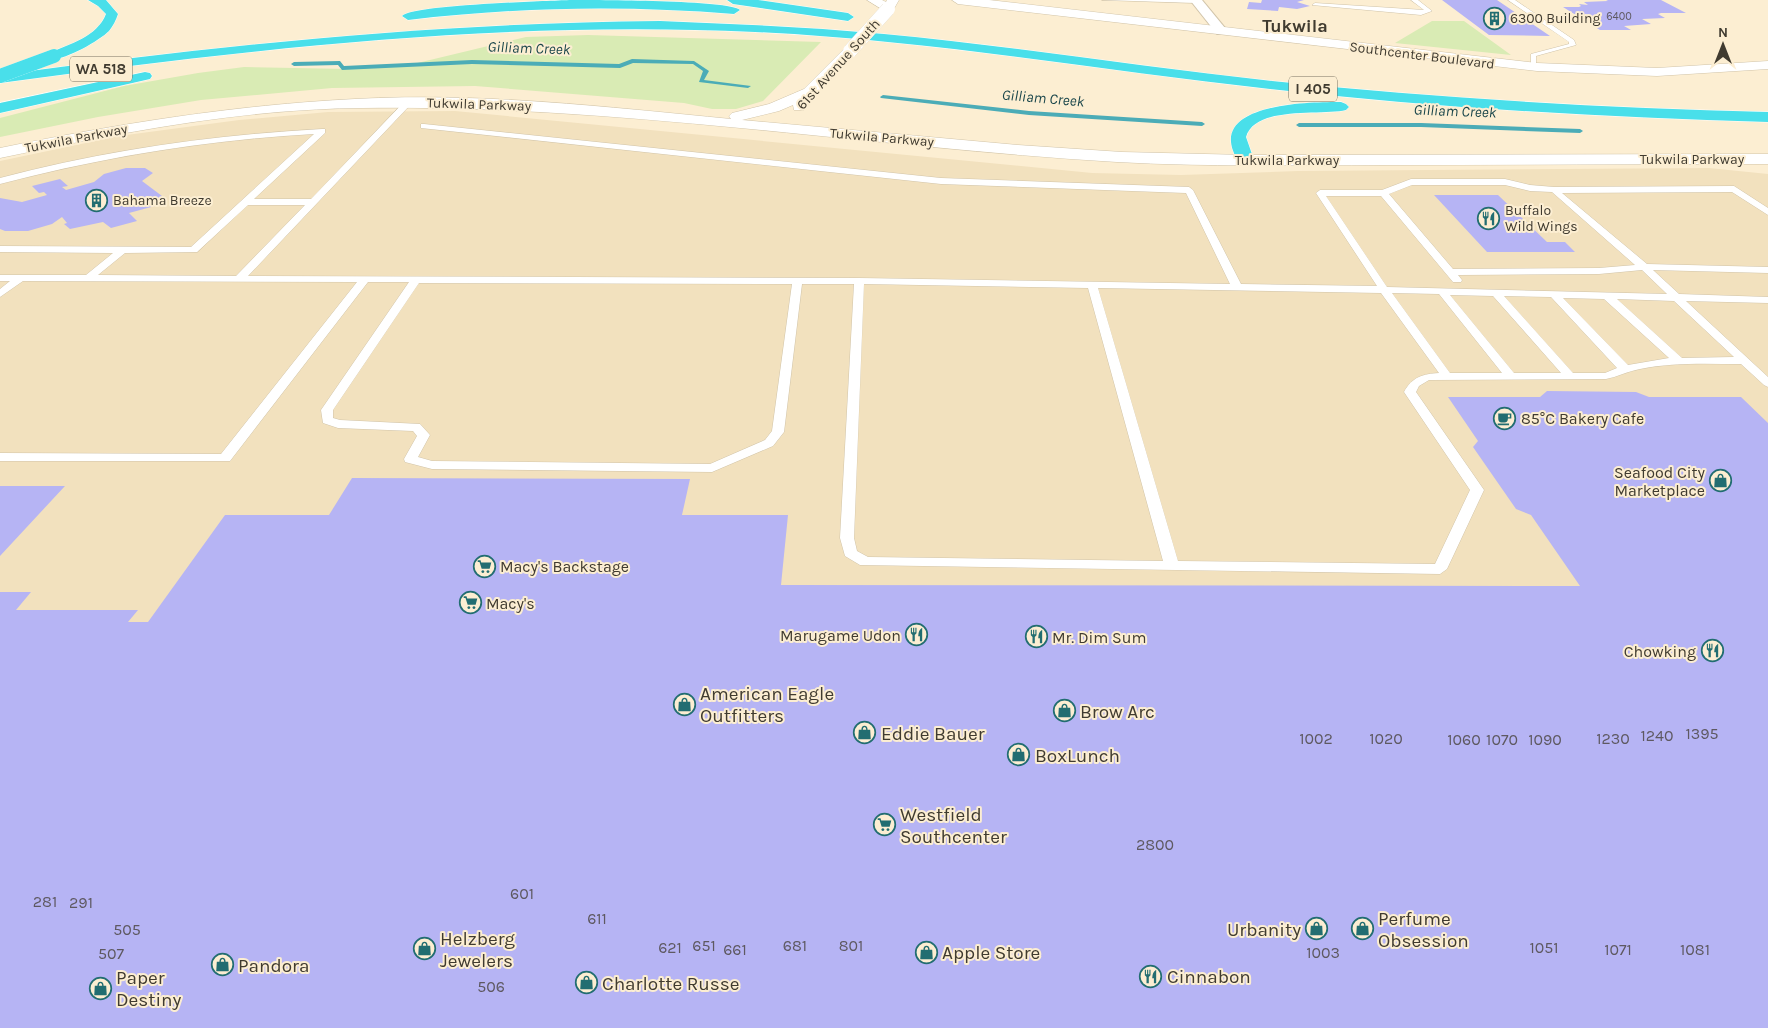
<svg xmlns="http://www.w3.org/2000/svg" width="1768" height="1028" font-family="Karla,sans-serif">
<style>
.built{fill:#f2e1be}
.green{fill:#d9ebb4}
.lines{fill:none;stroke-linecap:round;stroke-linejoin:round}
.stream{fill:#4bacb7;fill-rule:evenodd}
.building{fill:#b6b4f4}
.service-casing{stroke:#d1c4a9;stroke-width:1}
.minor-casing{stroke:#d1c4a9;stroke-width:2}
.secondary-casing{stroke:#d1c4a9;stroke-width:1}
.motorway-casing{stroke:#fff;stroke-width:1}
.service{fill:#fff;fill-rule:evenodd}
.minor{fill:#fff;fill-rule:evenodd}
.secondary{fill:#fff;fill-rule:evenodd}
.motorway{fill:#49dfea;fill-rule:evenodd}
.secondary-bridge-casing{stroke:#d1c4a9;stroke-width:14;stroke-linecap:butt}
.motorway-bridge-casing{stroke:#fff;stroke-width:14;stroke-linecap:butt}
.secondary-bridge{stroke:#fff;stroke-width:14}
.motorway-bridge{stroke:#49dfea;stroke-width:14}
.labels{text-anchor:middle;stroke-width:4;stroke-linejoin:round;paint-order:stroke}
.far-number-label{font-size:11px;fill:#5e5961}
.far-poi-label{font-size:14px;fill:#403b30;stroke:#fceed2;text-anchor:start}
.far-street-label{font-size:14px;fill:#403b30;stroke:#fceed2}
.far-water-label{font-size:15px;font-style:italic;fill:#1a464b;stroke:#fceed2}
.shield{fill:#fceed2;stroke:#787161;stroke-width:1}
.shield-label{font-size:15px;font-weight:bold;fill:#403b30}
.poi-label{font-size:16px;fill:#403b30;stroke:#fceed2;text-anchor:start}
.near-number-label{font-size:16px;fill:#5e5961}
.far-district-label{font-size:18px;font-weight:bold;fill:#403b30;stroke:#fceed2}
.near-poi-label{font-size:19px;fill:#403b30;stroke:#fceed2;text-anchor:start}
</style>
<rect width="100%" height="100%" fill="#fceed2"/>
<path class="built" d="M 455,111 L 1092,173 L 1181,175 L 1298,171 L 1709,168 L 1768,174 L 1768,1028 L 0,1028 L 0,161 L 119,136 L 239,120 L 328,112 Z"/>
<path class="green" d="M 1432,21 L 1464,21 L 1511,55 L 1395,43 Z
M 588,35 L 821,42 L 763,101 L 736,109 L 712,109 L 684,103 L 475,86 L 332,88 L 201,100 L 98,117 L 0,137 L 0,118 L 124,86 L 198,73 L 244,67 L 348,69 L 405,66 L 526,37 Z"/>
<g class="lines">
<path class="stream" d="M 472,60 L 619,64 L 632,59 L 694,61 L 709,71 L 704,80 L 751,86 L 748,88 L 699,82 L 703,71 L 693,64 L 633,63 L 620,68 L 472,64 L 342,70 L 338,65 L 294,66 L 291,64 L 294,62 L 340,61 L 344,66 Z
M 883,95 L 1029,111 L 1202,122 L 1205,124 L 1202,126 L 1029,115 L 881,98 L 880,97 Z
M 1421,123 L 1580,129 L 1583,131 L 1580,133 L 1421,127 L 1299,127 L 1296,125 L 1299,123 Z"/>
</g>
<path class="building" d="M 1262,0 L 1304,0 L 1297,2 L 1310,6 L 1297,9 L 1279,7 L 1278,11 L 1247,9 L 1249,2 L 1261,3 Z
M 1442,0 L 1497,0 L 1550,36 L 1489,35 Z
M 1606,0 L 1661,0 L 1686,13 L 1661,13 L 1658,14 L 1665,18 L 1642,19 L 1651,24 L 1624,26 L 1631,30 L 1600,30 L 1563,7 L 1579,7 L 1581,6 L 1579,4 L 1588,5 L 1584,2 L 1608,1 Z
M 126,168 L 145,168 L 153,173 L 142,181 L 166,199 L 162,200 L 166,203 L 129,213 L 137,221 L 111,228 L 103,222 L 70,229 L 64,224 L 67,223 L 62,217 L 52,224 L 28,231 L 5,231 L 0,229 L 0,198 L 22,202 L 47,195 L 44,192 L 39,193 L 32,186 L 60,179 L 68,186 L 62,187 L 66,190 L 94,182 L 104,174 Z
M 1434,195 L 1498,195 L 1547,242 L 1565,242 L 1575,252 L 1487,252 Z
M 1547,391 L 1636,392 L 1649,397 L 1741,397 L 1768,423 L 1768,1028 L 0,1028 L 0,592 L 31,592 L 16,610 L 138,610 L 128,622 L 148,622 L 225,515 L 329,515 L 352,478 L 690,479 L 682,515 L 788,515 L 781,585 L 1580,586 L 1531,515 L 1516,509 L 1473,447 L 1478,441 L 1448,397 L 1540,397 Z
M 0,486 L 65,486 L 0,556 Z"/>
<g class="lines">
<defs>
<path id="service" d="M 1102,0 L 1199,0 L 1200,1 L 1197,3 Z
M 1411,0 L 1418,0 L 1432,11 L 1421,15 L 1312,5 L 1315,3 L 1424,10 Z
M 1508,0 L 1515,0 L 1574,40 L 1576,45 L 1536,56 L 1536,67 L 1531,68 L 1531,54 L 1569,44 L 1569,42 Z
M 406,100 L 413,102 L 248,276 L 859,278 L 1230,284 L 1186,193 L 941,184 L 421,128 L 421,124 L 424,124 L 941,178 L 1189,187 L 1193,190 L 1241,284 L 1377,286 L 1316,193 L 1320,190 L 1382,190 L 1411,179 L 1505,179 L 1530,185 L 1554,187 L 1734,186 L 1768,208 L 1768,215 L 1732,192 L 1562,193 L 1647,264 L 1768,267 L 1768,273 L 1653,270 L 1679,294 L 1768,297 L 1768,303 L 1686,301 L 1768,377 L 1768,387 L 1764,385 L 1741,364 C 1708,364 1673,362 1640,369 C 1628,371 1617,377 1606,379 L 1429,380 L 1419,386 L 1416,392 L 1484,490 L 1447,569 L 1440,574 L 860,565 L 845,556 L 840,538 L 854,284 L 802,284 L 784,432 L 773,446 L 712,472 L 432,469 L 405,462 L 404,459 L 417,436 L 413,431 L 338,428 L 323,423 L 321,410 L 409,282 L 368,282 L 230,461 L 0,461 L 0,453 L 221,454 L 357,282 L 23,281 L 0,297 L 0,289 L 10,281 L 0,281 L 0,275 L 86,275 L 113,253 L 0,252 L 0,246 L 191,247 L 314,134 C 207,140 104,157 0,184 L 0,178 C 106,150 213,135 322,129 L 325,129 L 325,133 L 254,199 L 311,199 ZM 1412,185 L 1505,185 L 1530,191 L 1552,192 L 1635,265 L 1599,268 L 1453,269 L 1389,194 ZM 1326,196 L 1381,196 L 1453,282 L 1461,282 L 1462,280 L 1458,275 L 1599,274 L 1642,270 L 1667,294 L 1387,287 ZM 248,205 L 305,205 L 236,276 L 98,275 L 125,253 L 197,252 ZM 419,283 L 792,284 L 772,431 L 765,440 L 710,464 L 432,461 L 418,457 L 430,435 L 420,424 L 340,420 L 333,418 L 333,410 ZM 864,284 L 1088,288 L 1163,561 L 868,557 L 857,551 L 854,538 ZM 1098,288 L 1381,293 L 1439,373 C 1423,374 1412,377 1404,392 L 1470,490 L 1435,564 L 1178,561 ZM 1392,293 L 1439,294 L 1502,373 L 1450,373 ZM 1450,295 L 1493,296 L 1561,373 L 1514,373 ZM 1504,296 L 1551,297 L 1617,368 L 1605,373 L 1573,373 ZM 1563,298 L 1604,299 L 1669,358 L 1628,365 ZM 1617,299 L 1674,301 L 1734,357 L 1682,358 Z"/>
<path id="minor" d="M 1190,0 L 1202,0 L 1225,28 L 1227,31 L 1225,34 L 1217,34 Z"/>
<path id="secondary" d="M 867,0 L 882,0 L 886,2 L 887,0 L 899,0 L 892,12 L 888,13 Z
M 952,0 L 989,0 L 1537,63 L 1657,68 L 1768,61 L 1768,69 L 1657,76 L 1537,71 L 958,4 Z
M 850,47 L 855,48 L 857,51 L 855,54 L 815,95 L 804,110 L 794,110 L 793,105 L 779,111 L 742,120 L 1018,145 L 1122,152 L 1246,155 L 1768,154 L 1768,164 C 1640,164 1512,165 1385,165 C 1296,165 1206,167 1117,162 C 865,147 614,104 362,108 C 240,109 119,133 0,158 L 0,148 C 117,124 235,105 355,99 C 480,92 606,107 731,119 L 729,116 L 732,113 L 769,104 L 804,89 L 845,48 Z"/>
<path id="motorway" d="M 88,0 L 106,0 L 118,14 C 116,20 113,26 109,31 C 99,41 62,62 49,59 L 47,56 L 49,53 C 70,44 97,37 106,14 L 98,6 Z
M 571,0 C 593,0 730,0 740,10 L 734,14 C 625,5 517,7 408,20 L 402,16 C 412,5 548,1 571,0 Z
M 727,0 L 758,0 L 848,13 L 854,17 L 848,21 L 733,4 Z
M 660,21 C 735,24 809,27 884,34 C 1013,46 1142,67 1272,81 C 1437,98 1602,108 1768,112 L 1768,122 C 1602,117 1435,108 1270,89 C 1098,70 928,40 755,32 C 502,20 250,49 0,83 L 0,75 C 221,45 437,23 660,21 Z
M 145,72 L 150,73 L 152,76 L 150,79 L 0,113 L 0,103 Z
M 1341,102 L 1346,104 L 1349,107 L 1346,110 C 1322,116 1255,105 1246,137 L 1254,160 L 1252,164 L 1240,164 C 1199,103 1308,102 1341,102 Z"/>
</defs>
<use href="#service" class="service-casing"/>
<use href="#minor" class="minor-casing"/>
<use href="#secondary" class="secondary-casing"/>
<use href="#motorway" class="motorway-casing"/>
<use href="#service" class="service"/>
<use href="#minor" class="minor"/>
<use href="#secondary" class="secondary"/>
<use href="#motorway" class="motorway"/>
<defs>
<path id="secondary-bridge" d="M 850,51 L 888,9"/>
<path id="motorway-bridge" d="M 0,76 L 54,56"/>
</defs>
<use href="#secondary-bridge" class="secondary-bridge-casing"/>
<use href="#motorway-bridge" class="motorway-bridge-casing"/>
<use href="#secondary-bridge" class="secondary-bridge"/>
<use href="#motorway-bridge" class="motorway-bridge"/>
</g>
<defs>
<symbol id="building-ring" viewBox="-11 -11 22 22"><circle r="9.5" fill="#fceed2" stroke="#226d71" stroke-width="1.5"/><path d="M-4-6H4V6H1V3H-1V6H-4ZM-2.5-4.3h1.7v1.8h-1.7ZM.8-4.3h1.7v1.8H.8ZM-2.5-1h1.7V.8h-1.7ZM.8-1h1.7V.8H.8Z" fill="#226d71"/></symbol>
<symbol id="restaurant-ring" viewBox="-11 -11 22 22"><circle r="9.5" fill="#fceed2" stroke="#226d71" stroke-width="1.5"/><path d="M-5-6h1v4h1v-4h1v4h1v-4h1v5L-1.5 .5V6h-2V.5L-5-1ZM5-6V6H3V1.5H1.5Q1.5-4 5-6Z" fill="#226d71"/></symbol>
<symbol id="cafe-ring" viewBox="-11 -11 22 22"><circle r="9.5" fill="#fceed2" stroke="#226d71" stroke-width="1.5"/><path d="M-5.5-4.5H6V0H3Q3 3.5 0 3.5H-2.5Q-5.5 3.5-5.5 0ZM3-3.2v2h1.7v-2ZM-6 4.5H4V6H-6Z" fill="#226d71"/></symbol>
<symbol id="shop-ring" viewBox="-11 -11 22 22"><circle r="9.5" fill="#fceed2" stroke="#226d71" stroke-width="1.5"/><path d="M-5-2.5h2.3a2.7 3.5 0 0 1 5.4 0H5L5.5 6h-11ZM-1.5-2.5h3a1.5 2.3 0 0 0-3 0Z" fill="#226d71"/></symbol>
<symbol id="supermarket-ring" viewBox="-11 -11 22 22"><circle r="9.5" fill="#fceed2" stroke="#226d71" stroke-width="1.5"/><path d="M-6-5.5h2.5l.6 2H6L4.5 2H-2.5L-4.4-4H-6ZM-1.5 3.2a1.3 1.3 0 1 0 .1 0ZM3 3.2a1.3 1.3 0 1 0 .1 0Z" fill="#226d71"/></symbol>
</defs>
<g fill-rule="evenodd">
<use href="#building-ring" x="1482" y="6" width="25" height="25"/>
<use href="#building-ring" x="84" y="188" width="25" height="25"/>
<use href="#restaurant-ring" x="1476" y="206" width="25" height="25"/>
<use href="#cafe-ring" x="1492" y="406" width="25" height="25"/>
<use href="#shop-ring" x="1708" y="468" width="25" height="25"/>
<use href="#supermarket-ring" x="472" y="554" width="25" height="25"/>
<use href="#supermarket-ring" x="458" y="590" width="25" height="25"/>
<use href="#restaurant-ring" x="904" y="622" width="25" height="25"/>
<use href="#restaurant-ring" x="1024" y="624" width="25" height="25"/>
<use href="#restaurant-ring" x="1700" y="638" width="25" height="25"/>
<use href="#shop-ring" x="672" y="692" width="25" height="25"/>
<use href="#shop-ring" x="1052" y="698" width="25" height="25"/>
<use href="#shop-ring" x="852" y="720" width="25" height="25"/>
<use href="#shop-ring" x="1006" y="742" width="25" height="25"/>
<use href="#supermarket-ring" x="872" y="812" width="25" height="25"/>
<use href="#shop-ring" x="1304" y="916" width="25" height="25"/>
<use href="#shop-ring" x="1350" y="916" width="25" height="25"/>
<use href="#shop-ring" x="412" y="936" width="25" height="25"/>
<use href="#shop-ring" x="914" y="940" width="25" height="25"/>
<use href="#shop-ring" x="210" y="952" width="25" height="25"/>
<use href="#restaurant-ring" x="1138" y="964" width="25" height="25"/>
<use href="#shop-ring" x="574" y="970" width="25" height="25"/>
<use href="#shop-ring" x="88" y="976" width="25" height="25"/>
</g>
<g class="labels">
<g class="far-number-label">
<text x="1619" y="20">6400</text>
</g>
<g class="far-poi-label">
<text x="1510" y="23">6300 Building</text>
<text x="113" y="205">Bahama Breeze</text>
<text x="1505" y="215">Buffalo<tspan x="1505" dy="16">Wild Wings</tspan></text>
</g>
<g class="far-street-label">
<text transform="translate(1422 55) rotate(7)" y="5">Southcenter Boulevard</text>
<text transform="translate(838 64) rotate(-48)" y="5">61st Avenue South</text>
<text transform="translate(479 104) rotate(2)" y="5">Tukwila Parkway</text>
<text transform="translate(882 137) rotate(5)" y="5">Tukwila Parkway</text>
<text transform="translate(76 138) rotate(-11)" y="5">Tukwila Parkway</text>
<text x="1692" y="164">Tukwila Parkway</text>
<text x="1287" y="165">Tukwila Parkway</text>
</g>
<g class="far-water-label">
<text transform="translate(529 48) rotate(2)" y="5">Gilliam Creek</text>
<text transform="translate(1043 98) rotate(5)" y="5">Gilliam Creek</text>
<text transform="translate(1455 111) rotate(2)" y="5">Gilliam Creek</text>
</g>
<g class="shield">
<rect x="70" y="56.5" width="62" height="25" rx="4"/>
<rect x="1289" y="76.5" width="48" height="25" rx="4"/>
</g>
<g class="shield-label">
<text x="101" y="74">WA 518</text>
<text x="1313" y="94">I 405</text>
</g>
<g class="poi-label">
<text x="1521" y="424">85°C Bakery Cafe</text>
<text x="1705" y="478" text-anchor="end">Seafood City<tspan x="1705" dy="18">Marketplace</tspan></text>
<text x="500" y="572">Macy's Backstage</text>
<text x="486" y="609">Macy's</text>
<text x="901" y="641" text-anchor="end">Marugame Udon</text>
<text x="1052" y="643">Mr. Dim Sum</text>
<text x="1696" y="657" text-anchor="end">Chowking</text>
</g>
<g class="near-number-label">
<text x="1702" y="739">1395</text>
<text x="1657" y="741">1240</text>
<text x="1316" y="744">1002</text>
<text x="1386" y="744">1020</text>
<text x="1613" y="744">1230</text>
<text x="1464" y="745">1060</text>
<text x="1502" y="745">1070</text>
<text x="1545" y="745">1090</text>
<text x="1155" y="850">2800</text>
<text x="522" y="899">601</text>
<text x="45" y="907">281</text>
<text x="81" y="908">291</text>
<text x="597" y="924">611</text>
<text x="127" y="935">505</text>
<text x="704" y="951">651</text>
<text x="795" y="951">681</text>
<text x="851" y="951">801</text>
<text x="670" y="953">621</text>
<text x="1544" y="953">1051</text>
<text x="735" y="955">661</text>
<text x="1618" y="955">1071</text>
<text x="1695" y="955">1081</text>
<text x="1323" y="958">1003</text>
<text x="111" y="959">507</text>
<text x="491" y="992">506</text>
</g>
<g class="far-district-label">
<text x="1295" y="32">Tukwila</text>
</g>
<g class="near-poi-label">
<text x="700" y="700">American Eagle<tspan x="700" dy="22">Outfitters</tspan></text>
<text x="1080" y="718">Brow Arc</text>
<text x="881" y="740">Eddie Bauer</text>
<text x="1035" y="762">BoxLunch</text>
<text x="900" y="821">Westfield<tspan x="900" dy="22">Southcenter</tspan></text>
<text x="1378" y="925">Perfume<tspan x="1378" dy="22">Obsession</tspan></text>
<text x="1301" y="936" text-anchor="end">Urbanity</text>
<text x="440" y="945">Helzberg<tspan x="440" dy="22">Jewelers</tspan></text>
<text x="942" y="959">Apple Store</text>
<text x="238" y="972">Pandora</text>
<text x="1167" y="983">Cinnabon</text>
<text x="116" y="984">Paper<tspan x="116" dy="22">Destiny</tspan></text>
<text x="602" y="990">Charlotte Russe</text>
</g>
</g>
<g transform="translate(1723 45)" stroke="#fceed2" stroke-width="4" paint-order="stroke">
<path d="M0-4L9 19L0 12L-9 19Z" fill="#403b30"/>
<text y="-8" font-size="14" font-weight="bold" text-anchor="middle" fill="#403b30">N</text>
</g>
</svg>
